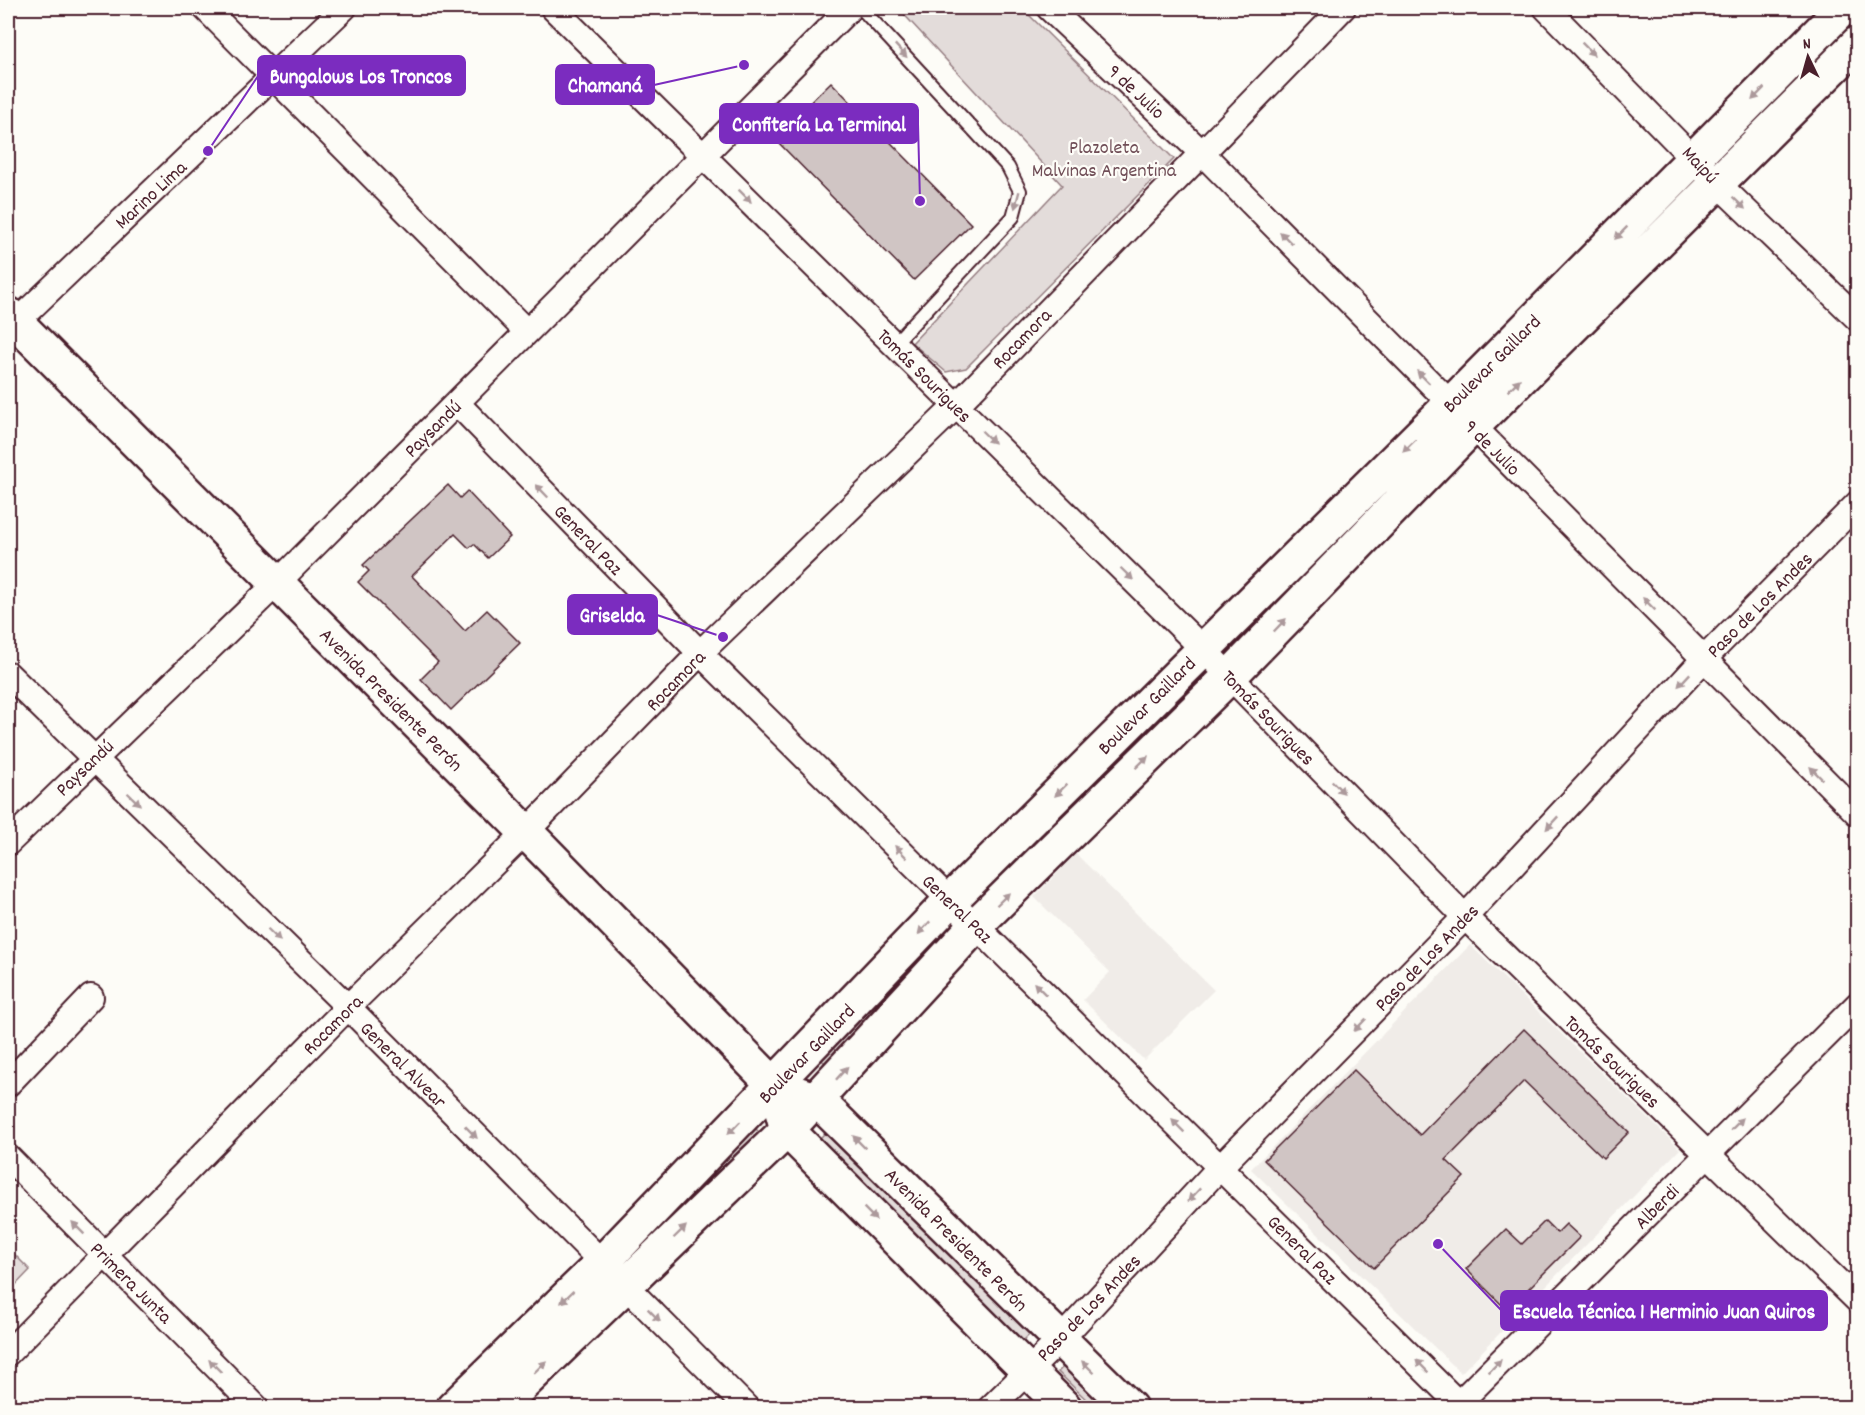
<svg xmlns="http://www.w3.org/2000/svg" width="1865" height="1415" font-family="Dekko,sans-serif">
<style>
.built{fill:#f0ece8}
.green{fill:#e3dcda;stroke:#967e82;stroke-width:1.5}
.building{fill:#d0c5c4;stroke:#4a1f2b;stroke-width:1.5}
.lines{fill:none;stroke-linecap:round;stroke-linejoin:round}
.lane-casing{stroke:#4a1f2b;stroke-width:16}
.street-casing{stroke:#4a1f2b;stroke-width:28}
.secondary-casing{stroke:#4a1f2b;stroke-width:38}
.lane{stroke:#fdfcf7;stroke-width:12}
.street{stroke:#fdfcf7;stroke-width:24}
.secondary{stroke:#fdfcf7;stroke-width:33}
.oneway{fill:#ac999b}
.labels{text-anchor:middle;stroke-width:4.5;stroke-linejoin:round;paint-order:stroke}
.street-label{font-size:20px;fill:#4a1f2b;stroke:#fdfcf7}
.park-label{font-size:20px;fill:#704e57;stroke:#fdfcf7}
.leader{fill:none;stroke:#7b2cbf;stroke-width:2}
.callout-dot{fill:#7b2cbf;stroke:#fdfcf7;stroke-width:2}
.callout{fill:#7b2cbf;stroke:#7b2cbf;stroke-width:2}
.callout-label{font-size:21px;text-anchor:middle;font-weight:bold;fill:#fff}
</style>
<rect width="100%" height="100%" fill="#fdfcf7"/>
<filter id="ink" filterUnits="userSpaceOnUse"><feTurbulence type="fractalNoise" baseFrequency=".0167" numOctaves="2"/><feDisplacementMap in="SourceGraphic" scale="12" xChannelSelector="R" yChannelSelector="G"/><feConvolveMatrix kernelMatrix="1 2 1 2 8 2 1 2 1" color-interpolation-filters="sRGB"/></filter>
<g filter="url(#ink)">
<path class="built" d="M 1076,854 L 1214,990 L 1144,1060 L 1083,1000 L 1110,972 L 1034,897 Z
M 1470,945 L 1680,1149 L 1461,1373 L 1251,1169 Z"/>
<path class="green" d="M 898,8 L 1022,8 L 1174,159 L 966,368 L 946,372 L 912,343 L 1062,185 Z
M 1191,676 L 1203,689 L 993,903 L 980,890 Z
M 940,927 L 953,940 L 832,1069 L 818,1057 Z
M 754,1127 L 766,1139 L 641,1266 L 628,1253 Z
M 828,1130 L 1032,1332 L 1023,1341 L 819,1139 Z
M 8,1248 L 30,1270 L 8,1293 Z
M 1068,1362 L 1113,1407 L 1094,1407 L 1058,1372 Z"/>
<path class="building" d="M 831,82 L 971,224 L 914,280 L 774,138 Z
M 448,485 L 460,498 L 467,491 L 510,537 L 488,558 L 474,544 L 469,548 L 455,534 L 412,576 L 465,631 L 487,610 L 520,643 L 451,710 L 421,679 L 438,662 L 358,582 L 369,571 L 363,565 Z
M 1524,1029 L 1629,1132 L 1603,1158 L 1524,1081 L 1446,1160 L 1464,1177 L 1374,1268 L 1264,1160 L 1354,1070 L 1420,1135 Z
M 1545,1221 L 1557,1233 L 1566,1224 L 1580,1237 L 1507,1310 L 1466,1269 L 1506,1229 L 1522,1244 Z"/>
<g class="lines">
<defs>
<path id="lane" d="M 861,8 L 1008,167 L 1020,191 L 1013,217 L 894,344"/>
<path id="street" d="M 205,8 L 526,331
M 553,8 L 1202,648 L 1465,917 L 1858,1301
M 1049,8 L 1200,151 L 1858,814
M 1546,8 L 1716,182 L 1858,319
M 8,330 L 344,8
M 457,403 L 700,653 L 1463,1408
M 8,674 L 348,1007 L 747,1408
M 8,843 L 276,584 L 850,8
M 8,1084 L 91,997
M 8,1157 L 257,1408
M 8,1353 L 348,1007 L 526,832 L 700,653 L 956,406 L 1343,8
M 990,1408 L 1060,1340 L 1220,1167 L 1465,917 L 1704,659 L 1858,503
M 1454,1408 L 1858,1004"/>
<path id="secondary" d="M 8,314 L 526,832 L 775,1086 L 817,1100 L 1130,1408
M 781,1108 L 787,1130 L 1065,1408
M 453,1408 L 601,1264 L 950,901 L 1450,405 L 1843,8
M 498,1408 L 787,1130 L 976,925 L 1229,677 L 1473,426 L 1858,43"/>
</defs>
<use href="#lane" class="lane-casing"/>
<use href="#street" class="street-casing"/>
<use href="#secondary" class="secondary-casing"/>
<use href="#lane" class="lane"/>
<use href="#street" class="street"/>
<use href="#secondary" class="secondary"/>
</g>
<defs><path id="oneway-solid" d="M-6-.8H1V-3.2L6.5 0L1 3.2V.8H-6Z" transform="scale(1.5)"/></defs>
<g class="oneway">
<use href="#oneway-solid" transform="translate(1588 49) rotate(45)"/>
<use href="#oneway-solid" transform="translate(901 51) rotate(47)"/>
<use href="#oneway-solid" transform="translate(1758 94) rotate(135)"/>
<use href="#oneway-solid" transform="translate(745 196) rotate(45)"/>
<use href="#oneway-solid" transform="translate(1017 200) rotate(105)"/>
<use href="#oneway-solid" transform="translate(1739 203) rotate(44)"/>
<use href="#oneway-solid" transform="translate(1621 233) rotate(135)"/>
<use href="#oneway-solid" transform="translate(1286 238) rotate(-135)"/>
<use href="#oneway-solid" transform="translate(1423 377) rotate(-135)"/>
<use href="#oneway-solid" transform="translate(1514 385) rotate(-45)"/>
<use href="#oneway-solid" transform="translate(988 437) rotate(44)"/>
<use href="#oneway-solid" transform="translate(1409 446) rotate(136)"/>
<use href="#oneway-solid" transform="translate(542 491) rotate(-134)"/>
<use href="#oneway-solid" transform="translate(1127 574) rotate(44)"/>
<use href="#oneway-solid" transform="translate(1649 604) rotate(-135)"/>
<use href="#oneway-solid" transform="translate(1280 625) rotate(-46)"/>
<use href="#oneway-solid" transform="translate(1684 680) rotate(133)"/>
<use href="#oneway-solid" transform="translate(1142 762) rotate(-44)"/>
<use href="#oneway-solid" transform="translate(1816 773) rotate(-135)"/>
<use href="#oneway-solid" transform="translate(1338 787) rotate(46)"/>
<use href="#oneway-solid" transform="translate(1061 790) rotate(135)"/>
<use href="#oneway-solid" transform="translate(134 799) rotate(44)"/>
<use href="#oneway-solid" transform="translate(1552 823) rotate(133)"/>
<use href="#oneway-solid" transform="translate(901 852) rotate(-135)"/>
<use href="#oneway-solid" transform="translate(1003 899) rotate(-44)"/>
<use href="#oneway-solid" transform="translate(924 928) rotate(133)"/>
<use href="#oneway-solid" transform="translate(274 935) rotate(44)"/>
<use href="#oneway-solid" transform="translate(1040 989) rotate(-135)"/>
<use href="#oneway-solid" transform="translate(1360 1025) rotate(134)"/>
<use href="#oneway-solid" transform="translate(842 1073) rotate(-48)"/>
<use href="#oneway-solid" transform="translate(1737 1124) rotate(-45)"/>
<use href="#oneway-solid" transform="translate(1178 1126) rotate(-135)"/>
<use href="#oneway-solid" transform="translate(734 1128) rotate(134)"/>
<use href="#oneway-solid" transform="translate(471 1132) rotate(45)"/>
<use href="#oneway-solid" transform="translate(859 1142) rotate(-135)"/>
<use href="#oneway-solid" transform="translate(1194 1195) rotate(133)"/>
<use href="#oneway-solid" transform="translate(870 1214) rotate(45)"/>
<use href="#oneway-solid" transform="translate(78 1228) rotate(-135)"/>
<use href="#oneway-solid" transform="translate(680 1232) rotate(-44)"/>
<use href="#oneway-solid" transform="translate(567 1297) rotate(136)"/>
<use href="#oneway-solid" transform="translate(654 1315) rotate(45)"/>
<use href="#oneway-solid" transform="translate(215 1366) rotate(-135)"/>
<use href="#oneway-solid" transform="translate(1422 1366) rotate(-135)"/>
<use href="#oneway-solid" transform="translate(1495 1366) rotate(-45)"/>
<use href="#oneway-solid" transform="translate(540 1367) rotate(-44)"/>
<use href="#oneway-solid" transform="translate(1088 1367) rotate(-136)"/>
</g>
</g>
<g class="labels">
<g class="street-label">
<text transform="translate(1137 91) rotate(43)" y="7">9 de Julio</text>
<text transform="translate(1701 164) rotate(47)" y="7">Maipú</text>
<text transform="translate(150 194) rotate(-43)" y="7">Marino Lima</text>
<text transform="translate(1021 338) rotate(-46)" y="7">Rocamora</text>
<text transform="translate(1491 363) rotate(-45)" y="7">Boulevar Gaillard</text>
<text transform="translate(925 375) rotate(45)" y="7">Tomás Sourigues</text>
<text transform="translate(432 428) rotate(-45)" y="7">Paysandú</text>
<text transform="translate(1493 447) rotate(45)" y="7">9 de Julio</text>
<text transform="translate(589 539) rotate(46)" y="7">General Paz</text>
<text transform="translate(1759 604) rotate(-45)" y="7">Paso de Los Andes</text>
<text transform="translate(675 680) rotate(-46)" y="7">Rocamora</text>
<text transform="translate(392 699) rotate(45)" y="7">Avenida Presidente Perón</text>
<text transform="translate(1146 705) rotate(-45)" y="7">Boulevar Gaillard</text>
<text transform="translate(1269 717) rotate(46)" y="7">Tomás Sourigues</text>
<text transform="translate(84 767) rotate(-44)" y="7">Paysandú</text>
<text transform="translate(958 908) rotate(44)" y="7">General Paz</text>
<text transform="translate(1426 957) rotate(-46)" y="7">Paso de Los Andes</text>
<text transform="translate(332 1024) rotate(-45)" y="7">Rocamora</text>
<text transform="translate(806 1053) rotate(-46)" y="7">Boulevar Gaillard</text>
<text transform="translate(1613 1061) rotate(44)" y="7">Tomás Sourigues</text>
<text transform="translate(404 1064) rotate(45)" y="7">General Alvear</text>
<text transform="translate(1656 1206) rotate(-45)" y="7">Alberdi</text>
<text transform="translate(957 1239) rotate(45)" y="7">Avenida Presidente Perón</text>
<text transform="translate(1303 1249) rotate(45)" y="7">General Paz</text>
<text transform="translate(132 1282) rotate(45)" y="7">Primera Junta</text>
<text transform="translate(1088 1307) rotate(-46)" y="7">Paso de Los Andes</text>
</g>
<g class="park-label">
<text x="1104" y="153">Plazoleta<tspan x="1104" dy="23">Malvinas Argentina</tspan></text>
</g>
</g>
<path class="leader" d="M208 151L258 76M744 65L654 85M920 201L918 124M723 637L657 615M1438 1244L1501 1310"/>
<g class="callout-dot">
<circle cx="208" cy="151" r="6"/>
<circle cx="744" cy="65" r="6"/>
<circle cx="920" cy="201" r="6"/>
<circle cx="723" cy="637" r="6"/>
<circle cx="1438" cy="1244" r="6"/>
</g>
<g class="callout">
<rect x="258" y="56" width="207" height="39" rx="6"/>
<rect x="556" y="65" width="98" height="39" rx="6"/>
<rect x="720" y="104" width="198" height="39" rx="6"/>
<rect x="568" y="595" width="89" height="39" rx="6"/>
<rect x="1501" y="1291" width="326" height="39" rx="6"/>
</g>
<g class="callout-label">
<text x="361" y="83">Bungalows Los Troncos</text>
<text x="605" y="92">Chamaná</text>
<text x="819" y="131">Confitería La Terminal</text>
<text x="612" y="622">Griselda</text>
<text x="1664" y="1318">Escuela Técnica 1 Herminio Juan Quiros</text>
</g>
<rect width="1865" height="1415" fill="none" stroke="#fdfcf7" stroke-width="30"/>
<rect x="15" y="15" width="1835" height="1385" fill="none" stroke="#4a1f2b" stroke-width="2" filter="url(#ink)"/>
<g transform="translate(1808 57) rotate(355)" stroke="#fdfcf7" stroke-width="4.5" paint-order="stroke">
<path d="M0-4.5L10 22L0 15L-10 22Z" fill="#4a1f2b"/>
<text y="-9" font-size="16" font-weight="bold" text-anchor="middle" fill="#4a1f2b">N</text>
</g>
</svg>
